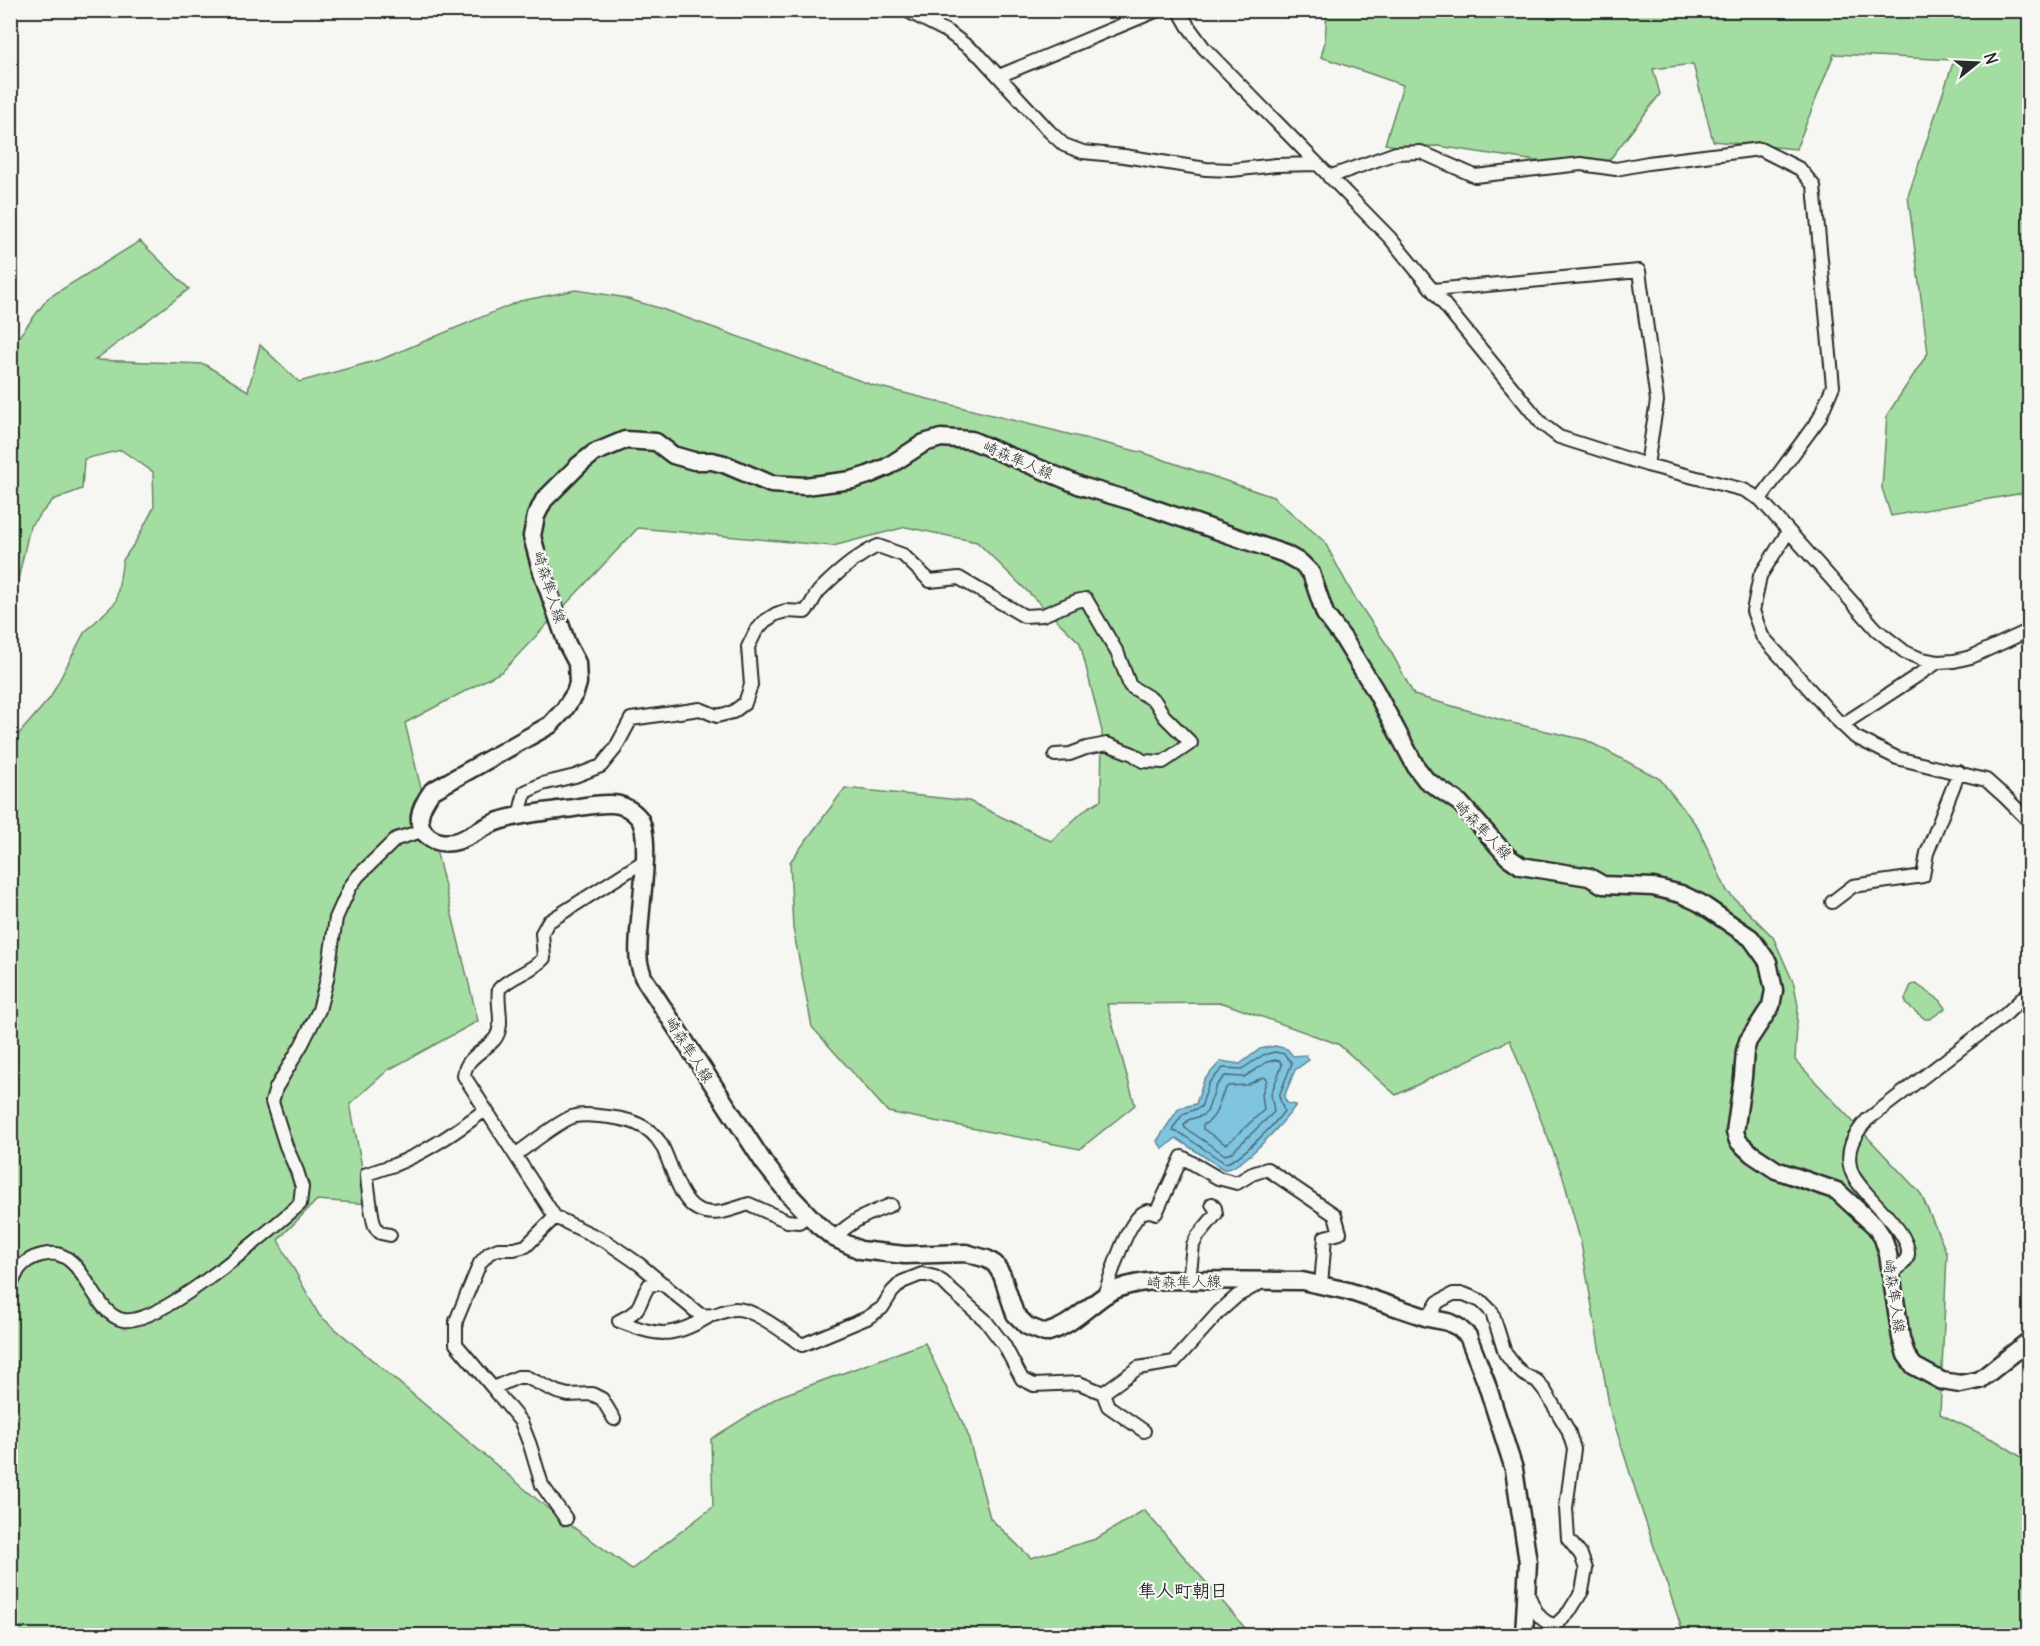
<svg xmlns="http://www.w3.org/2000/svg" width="2040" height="1646" font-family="Delius,'Klee One',sans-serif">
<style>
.green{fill:#a4dda2;stroke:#688466;stroke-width:1.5}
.water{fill:#7fc5e0;stroke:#5d8798;stroke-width:1.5}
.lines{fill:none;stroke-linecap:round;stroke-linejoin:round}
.shore{stroke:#4d6973;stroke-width:1.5}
.minor-casing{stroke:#2b2b2b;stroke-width:16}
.secondary-casing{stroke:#2b2b2b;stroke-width:21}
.minor{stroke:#f6f6f2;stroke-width:12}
.secondary{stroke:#f6f6f2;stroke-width:16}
.labels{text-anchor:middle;stroke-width:4.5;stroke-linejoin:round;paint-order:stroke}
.street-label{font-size:15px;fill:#2b2b2b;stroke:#f6f6f2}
.quarter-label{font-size:18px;font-weight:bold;fill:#2b2b2b;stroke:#f6f6f2}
</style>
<rect width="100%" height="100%" fill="#f6f6f2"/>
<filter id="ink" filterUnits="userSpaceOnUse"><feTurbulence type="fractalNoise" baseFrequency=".0167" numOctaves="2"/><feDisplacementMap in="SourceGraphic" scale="12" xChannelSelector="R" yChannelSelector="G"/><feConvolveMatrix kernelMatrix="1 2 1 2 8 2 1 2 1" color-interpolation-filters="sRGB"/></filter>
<g filter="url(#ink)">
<path class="green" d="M 1327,11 L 2029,11 L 2029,492 L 1891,516 L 1882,488 L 1887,415 L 1928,353 L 1908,196 L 1954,60 L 1834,54 L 1796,149 L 1713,141 L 1693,64 L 1653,69 L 1660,94 L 1601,171 L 1438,146 L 1402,147 L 1385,144 L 1403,85 L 1321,57 L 1325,42 Z
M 140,241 L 189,289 L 95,360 L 204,364 L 248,391 L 260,345 L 299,382 L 382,359 L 520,301 L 576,290 L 621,297 L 659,308 L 872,385 L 1144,453 L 1273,497 L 1324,541 L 1353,595 L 1389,648 L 1414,695 L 1512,723 L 1586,740 L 1660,779 L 1697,826 L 1727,891 L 1773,937 L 1794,984 L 1798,1006 L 1795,1060 L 1921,1194 L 1947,1254 L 1940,1414 L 1998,1442 L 2029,1462 L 2029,1635 L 1684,1635 L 1643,1514 L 1610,1410 L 1581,1243 L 1563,1177 L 1510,1040 L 1396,1095 L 1338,1044 L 1223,1003 L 1107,1004 L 1135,1105 L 1080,1149 L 888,1112 L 812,1027 L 793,928 L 790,862 L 845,788 L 969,801 L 1051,841 L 1087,808 L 1101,800 L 1102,731 L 1080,643 L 977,542 L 906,527 L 833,546 L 638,528 L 503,671 L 405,723 L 478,1021 L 388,1070 L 350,1104 L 369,1204 L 317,1200 L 278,1240 L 319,1315 L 552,1512 L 632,1569 L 713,1507 L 711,1439 L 778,1397 L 925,1343 L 967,1432 L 990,1518 L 1031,1558 L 1096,1539 L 1144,1510 L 1251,1635 L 11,1635 L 11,743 L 50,698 L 84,633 L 116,602 L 123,560 L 136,541 L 154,507 L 153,472 L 121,450 L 84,459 L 82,489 L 53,500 L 30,526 L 11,611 L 11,347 L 48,298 Z
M 1916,984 L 1940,1000 L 1946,1008 L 1930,1019 L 1925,1019 L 1907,1005 L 1905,999 L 1911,985 Z"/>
<path class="water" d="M 1275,1046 L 1287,1049 L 1293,1056 L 1306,1055 L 1309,1060 L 1295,1070 L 1284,1097 L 1287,1103 L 1296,1105 C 1285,1120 1241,1172 1223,1169 L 1176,1138 L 1163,1149 L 1157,1141 L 1179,1108 L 1196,1104 L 1204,1080 L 1221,1061 L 1240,1064 L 1260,1049 Z"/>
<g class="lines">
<path class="shore" d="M 1275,1052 L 1284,1054 L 1292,1063 L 1279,1096 L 1284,1111 C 1275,1124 1239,1161 1225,1163 L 1180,1133 L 1173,1131 L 1173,1128 L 1183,1114 L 1201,1107 L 1209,1083 L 1223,1068 L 1242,1069 L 1263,1055 Z
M 1275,1060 L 1280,1061 L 1282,1065 L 1271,1094 L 1274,1112 L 1231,1153 L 1225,1155 L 1185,1128 L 1184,1125 L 1188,1120 L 1201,1116 L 1207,1112 L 1216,1086 L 1225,1076 L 1244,1077 L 1267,1062 Z
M 1263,1077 L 1267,1079 L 1262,1094 L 1264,1110 L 1228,1143 L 1225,1144 L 1203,1129 L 1203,1125 C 1222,1115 1216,1099 1228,1086 L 1247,1085 Z"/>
<defs>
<path id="minor" d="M 905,10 L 948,32 L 980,56 L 1049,131 L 1064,145 L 1083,152 L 1124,156 L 1206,169 L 1232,170 L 1276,165 L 1317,164
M 1179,10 L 1188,26 L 1204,48 L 1390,238 L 1542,424 L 1559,437 L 1647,465 L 1744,490 L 1760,499 L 1877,630 L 1905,652 L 1921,659 L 1938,662 L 1954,661 L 1971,657 L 2030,630
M 999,76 L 1158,10
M 1329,177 L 1396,153 L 1421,152 L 1475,176 L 1581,164 L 1616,169 L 1648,163 L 1760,149 L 1800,169 L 1814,186 L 1833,386 L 1819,419 L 1760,499
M 1433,290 L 1639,271 L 1657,401 L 1647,465
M 1788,532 L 1760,576 L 1753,611 L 1762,636 L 1835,718 L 1855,737 L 1897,758 L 1986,780 L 2005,797 L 2030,822
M 1842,725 L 1938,662
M 519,816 L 525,792 L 542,784 L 575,776 L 601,766 L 615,749 L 631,719 L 700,709 L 717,716 L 733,712 L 745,703 L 751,685 L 748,647 L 756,631 L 765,621 L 776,614 L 786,611 L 805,612 C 813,604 814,595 821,589 C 837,573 858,555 878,546 L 903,555 L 930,581 L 959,578 L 1024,616 L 1043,615 L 1076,601 L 1086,599 L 1118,654 L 1130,686 L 1155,701 L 1164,716 L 1191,743 L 1163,762 L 1143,761 L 1133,754 L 1107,744 L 1086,748 L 1070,754 L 1055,755
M 644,861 L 548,922 L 542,933 L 544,958 C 532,972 512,975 499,989 C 496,1006 506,1026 494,1040 C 483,1052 465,1058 464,1076 L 555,1217 L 607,1242 L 639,1264 L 699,1314 C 714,1319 721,1310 735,1309 C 754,1308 787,1335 802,1345 L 867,1318 L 882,1308 L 892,1292 L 902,1282 L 922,1274 L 935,1277 L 943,1282 L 952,1291 L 985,1320 L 1004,1345 L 1022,1379 L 1034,1385 L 1079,1383 L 1103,1393 L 1138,1368 L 1174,1362 L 1219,1312 L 1237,1296 L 1262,1282
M 1832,902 L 1853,886 L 1923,876 L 1927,853 L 1959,772
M 515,1155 C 528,1146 558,1122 572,1117 C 581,1114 590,1115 599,1116 C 623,1118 649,1122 662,1146 C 671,1163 679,1200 697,1209 C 714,1218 732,1209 749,1204 L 787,1221 L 799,1222 L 810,1214
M 555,1217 L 526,1246 L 514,1249 L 498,1249 L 489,1253 L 480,1263 L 456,1321 L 456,1344 L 493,1388 L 518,1377 L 526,1377 L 557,1392 L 568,1395 L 592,1394 L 602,1399 L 614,1419
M 390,1235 L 381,1233 C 378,1231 377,1230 375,1226 C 372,1220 367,1181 367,1174 C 376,1171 385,1168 394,1165 C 427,1152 457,1131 485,1110
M 834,1238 C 854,1219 866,1215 891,1205
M 1890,1274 C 1897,1269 1907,1263 1908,1254 C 1910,1229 1857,1192 1851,1170 C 1845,1150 1854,1135 1867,1120 L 2006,1014 L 2030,991
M 1189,1281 L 1193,1245 L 1197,1237 L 1216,1214 L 1215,1208 L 1212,1204
M 10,1285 C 14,1280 16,1274 19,1269 C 25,1261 33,1257 42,1255 C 47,1254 56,1253 60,1255 C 86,1263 96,1315 123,1320 C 161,1326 270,1230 300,1204 L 302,1187 L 297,1171 L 286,1146 L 272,1102 L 276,1088 L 302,1044 L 319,1010 L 327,979 L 336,918 L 350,887 L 358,876 L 396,839 L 422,831
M 1104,1296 C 1110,1279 1128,1215 1147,1211 C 1149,1211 1154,1212 1156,1213 L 1182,1157 L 1218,1178 L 1237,1183 L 1252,1174 L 1267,1169 L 1335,1215 L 1340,1233 L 1325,1237 L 1321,1285
M 1428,1318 L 1438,1302 L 1453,1294 L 1464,1294 L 1481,1301 L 1492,1312 L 1505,1353 L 1515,1366 L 1523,1374 L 1537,1381 L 1545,1391 L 1568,1430 L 1574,1449 L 1566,1508 L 1568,1539 L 1581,1555 L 1586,1569 L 1582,1591 L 1569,1612 L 1556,1625 C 1539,1623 1534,1608 1528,1594
M 619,1321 C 657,1336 671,1339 708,1317
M 619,1321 C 645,1308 636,1306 649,1285 L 656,1284 L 664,1284
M 493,1388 L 521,1422 L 530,1445 L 542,1485 L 566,1519
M 1103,1393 L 1108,1406 L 1144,1431"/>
<path id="secondary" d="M 1524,1636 L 1528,1562 L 1514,1469 L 1486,1382 L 1468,1336 L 1458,1327 L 1448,1322 L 1428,1318 L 1348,1291 L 1302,1281 L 1171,1280 C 1149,1281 1123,1283 1104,1296 C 1084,1310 1069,1327 1045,1333 L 1027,1326 L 1015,1314 L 1002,1275 L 995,1264 L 987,1259 L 966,1253 L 905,1255 L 860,1250 L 834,1238 L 818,1225 L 787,1192 L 764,1163 L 643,977 C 642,972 640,968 639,963 C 634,932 655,840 639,818 C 633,810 622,804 612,804 C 597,803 581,807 566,809 C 544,812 520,814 499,821 C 483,826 469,839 453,842 C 436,845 418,835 420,816 C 421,807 427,798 432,791 L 550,725 L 564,710 L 575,693 L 578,683 L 577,663 L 567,644 L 540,566 L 532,536 L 536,516 L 544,500 L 579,465 L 594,453 L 625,440 L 656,442 L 673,455 L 694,461 L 712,461 L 724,464 L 771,484 L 805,486 L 852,480 L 868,475 L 887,467 L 924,443 L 941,438 L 971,440 L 1081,486 L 1135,502 L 1285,554 L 1301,563 L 1311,573 L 1325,614 L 1343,638 L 1375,690 L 1416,767 L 1426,780 L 1460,803 L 1508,857 L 1521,866 L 1589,877 L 1603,885 L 1653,887 L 1681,894 L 1700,903 L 1751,938 L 1768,962 L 1774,990 L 1771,1006 L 1748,1041 L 1745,1051 L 1743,1077 L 1735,1132 L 1738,1141 L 1752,1154 L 1776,1170 L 1837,1191 L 1875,1226 L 1883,1238 L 1888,1254 L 1901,1338 L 1906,1355 L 1914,1366 L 1942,1381 L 1960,1384 L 1980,1380 L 2030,1340"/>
</defs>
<use href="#minor" class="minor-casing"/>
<use href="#secondary" class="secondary-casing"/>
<use href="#minor" class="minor"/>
<use href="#secondary" class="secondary"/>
</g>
</g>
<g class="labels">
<g class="street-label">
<text transform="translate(1018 460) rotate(23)" y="5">崎森隼人線</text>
<text transform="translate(549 587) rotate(72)" y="5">崎森隼人線</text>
<text transform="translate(1483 830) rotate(46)" y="5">崎森隼人線</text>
<text transform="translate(689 1050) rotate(57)" y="5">崎森隼人線</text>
<text transform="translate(1184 1282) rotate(-1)" y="5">崎森隼人線</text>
<text transform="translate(1894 1296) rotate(81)" y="5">崎森隼人線</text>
</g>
<g class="quarter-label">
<text x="1183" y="1597">隼人町朝日</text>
</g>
</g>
<rect width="2040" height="1646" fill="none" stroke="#f6f6f2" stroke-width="36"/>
<rect x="18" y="18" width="2004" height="1610" fill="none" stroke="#2b2b2b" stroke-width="2" filter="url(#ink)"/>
<g transform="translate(1977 63) rotate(72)" stroke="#f6f6f2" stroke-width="4.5" paint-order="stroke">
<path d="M0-4.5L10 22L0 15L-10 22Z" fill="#2b2b2b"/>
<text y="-9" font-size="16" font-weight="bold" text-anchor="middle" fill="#2b2b2b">N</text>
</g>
</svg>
